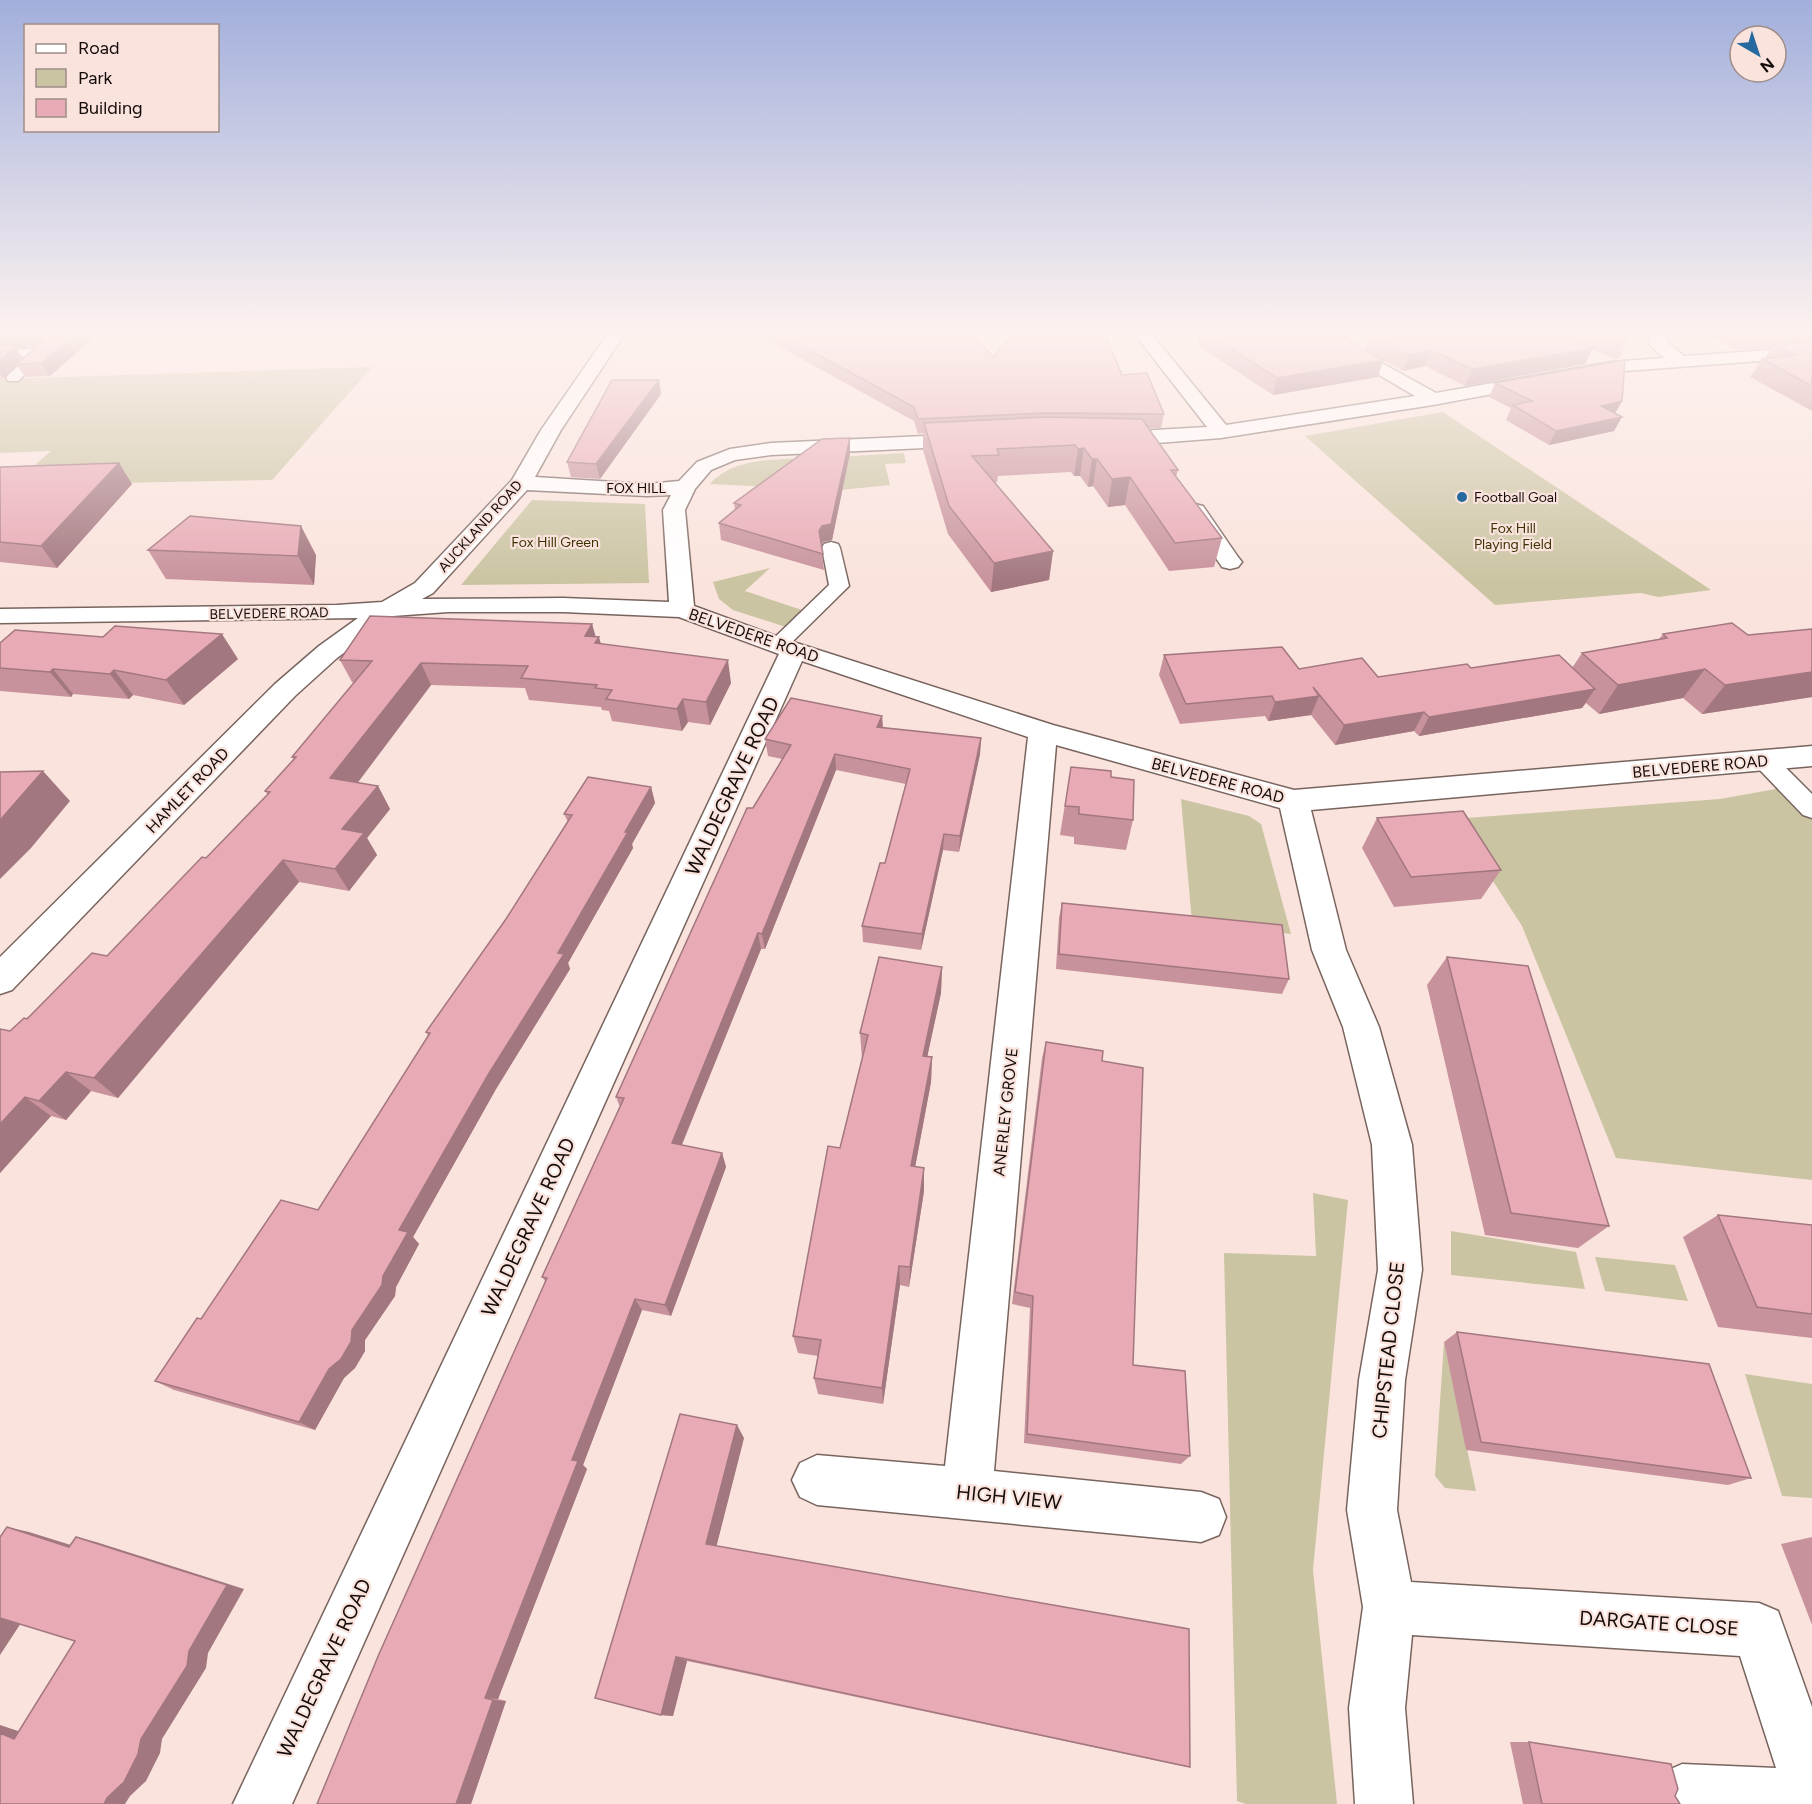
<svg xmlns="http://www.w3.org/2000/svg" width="1812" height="1804" font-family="Figtree,sans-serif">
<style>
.green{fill:#cac4a2}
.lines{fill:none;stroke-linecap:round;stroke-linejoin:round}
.service-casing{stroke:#78645e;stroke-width:3}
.minor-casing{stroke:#78645e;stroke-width:3}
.service{fill:#fff;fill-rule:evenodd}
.minor{fill:#fff;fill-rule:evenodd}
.wall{fill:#c8929c;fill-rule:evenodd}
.shaded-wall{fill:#a2777f}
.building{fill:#e8aab5;stroke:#a2777f;stroke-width:1.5}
.poi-dot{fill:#25699e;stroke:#fae3dc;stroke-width:2}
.labels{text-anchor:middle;stroke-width:4.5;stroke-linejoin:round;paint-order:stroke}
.far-street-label{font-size:14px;fill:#140c0a;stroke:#fae3dc}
.far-poi-label{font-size:14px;fill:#140c0a;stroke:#fae3dc;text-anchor:start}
.far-park-label{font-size:14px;fill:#3a3203;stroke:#fae3dc}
.street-label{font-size:16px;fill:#140c0a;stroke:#fae3dc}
.near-street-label{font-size:20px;fill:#140c0a;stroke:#fae3dc}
</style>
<rect width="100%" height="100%" fill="#fae3dc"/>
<path class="green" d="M 372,367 L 272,480 L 12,485 L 51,451 L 0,453 L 0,379 Z
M 1443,412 L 1711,590 L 1658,597 L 1641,593 L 1495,605 L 1305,436 Z
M 904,453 L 906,463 L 885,464 L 890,485 L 840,490 L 710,484 C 735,455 783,460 818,458 L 843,485 L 846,473 L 821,458 Z
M 532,500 L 645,504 L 649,583 L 461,585 Z
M 770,568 L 745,591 L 808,612 L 792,629 L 733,610 L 719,599 L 713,582 Z
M 1782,788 L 1812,820 L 1812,1180 L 1616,1158 L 1522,926 L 1453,819 L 1720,799 Z
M 1181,799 L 1249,816 L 1261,824 L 1291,934 L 1192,922 Z
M 1313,1193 L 1348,1200 L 1313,1570 L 1337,1804 L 1246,1804 L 1237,1801 L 1224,1253 L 1316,1256 Z
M 1451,1231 L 1576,1252 L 1585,1289 L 1451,1275 Z
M 1595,1257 L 1675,1265 L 1688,1301 L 1605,1291 Z
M 1444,1342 L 1476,1491 L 1445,1488 L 1435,1476 Z
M 1745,1374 L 1812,1384 L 1812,1498 L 1782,1496 Z"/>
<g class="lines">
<defs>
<path id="service" d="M 42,348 L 47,349 L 49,352 L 47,355 L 18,381 L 8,381 L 6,378 L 8,375 L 28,357 L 12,356 L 10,353 L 12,350 Z
M 831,542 L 838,544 L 840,548 L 849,586 L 785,649 L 778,651 L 771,649 L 767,645 L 771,641 L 829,585 L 822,548 L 824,544 Z
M 1765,753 L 1773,755 L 1812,794 L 1812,818 L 1803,815 L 1757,767 L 1753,761 L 1757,755 Z"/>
<path id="minor" d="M 609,332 L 626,332 L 561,430 L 535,477 L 647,484 L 679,481 L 697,462 L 730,449 L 771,443 L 969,434 L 976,436 L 979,440 L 976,444 L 969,446 L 771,455 L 735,460 L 711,470 L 695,489 L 685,510 L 694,606 L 787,640 L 1053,725 L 1294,790 L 1812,746 L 1812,766 L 1311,810 L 1346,950 L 1379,1027 L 1412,1145 L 1422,1270 L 1405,1380 L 1397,1510 L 1411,1582 L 1759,1603 L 1778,1611 L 1812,1707 L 1812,1804 L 1658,1804 L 1653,1793 L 1662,1773 L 1682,1764 L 1776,1768 L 1740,1656 L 1412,1635 L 1405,1708 L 1413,1804 L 1355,1804 L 1349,1708 L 1363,1607 L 1347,1510 L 1359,1380 L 1378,1270 L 1372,1145 L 1343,1027 L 1312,950 L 1280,808 L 1056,745 L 994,1471 L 1201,1492 L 1219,1499 L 1226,1517 L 1219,1535 L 1201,1542 L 817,1505 L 800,1497 L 792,1480 L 800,1463 L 817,1455 L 945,1466 L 1028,737 L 802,661 L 292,1804 L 233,1804 L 779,654 L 679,617 L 563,612 L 448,612 L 393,616 L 337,658 L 295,696 L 12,990 L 0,994 L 0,957 L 275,684 L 319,646 L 358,618 L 0,623 L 0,609 L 337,605 L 382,602 L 415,583 L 512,480 L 541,430 ZM 527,490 L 647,496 L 671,495 L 663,510 L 669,602 L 563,598 L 422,599 L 433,593 Z
M 1133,332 L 1150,332 L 1226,425 L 1415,396 L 1336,350 L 1333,346 L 1336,342 L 1342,341 L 1436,393 L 1611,362 L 1664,358 L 1649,344 L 1651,332 L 1667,332 L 1667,342 L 1684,356 L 1812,347 L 1812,357 L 1611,372 L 1433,405 L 1221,438 L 1144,444 L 1103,441 L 1100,437 L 1103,433 L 1207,427 Z
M 1195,504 L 1203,506 L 1238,557 L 1242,562 L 1238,567 L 1230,569 L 1222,567 L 1184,511 L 1187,506 Z"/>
</defs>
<use href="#service" class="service-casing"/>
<use href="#minor" class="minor-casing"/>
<use href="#service" class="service"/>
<use href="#minor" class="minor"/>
</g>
<path class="wall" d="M 0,332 L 100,332 L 50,376 L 25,377 L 17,365 L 4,378 L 0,379 ZM 37,346 L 23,359 L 16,348 Z
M 753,332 L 971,332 L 993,357 L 1122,375 L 1164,414 L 1161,428 L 1148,428 L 1178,470 L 1176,477 L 1222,538 L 1214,567 L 1169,571 L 1125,505 L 1108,507 L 1093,486 L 1088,487 L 1080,476 L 1074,476 L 1071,472 L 998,476 L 997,482 L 994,483 L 1053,551 L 1049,580 L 991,592 L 948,534 L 923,450 L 923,433 L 918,434 L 914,421 Z
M 1199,332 L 1561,332 L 1572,338 L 1573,332 L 1631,332 L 1630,334 L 1628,334 L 1627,342 L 1619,358 L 1614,359 L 1592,349 L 1585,364 L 1465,386 L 1425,366 L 1403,371 L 1364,349 L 1370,333 L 1344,338 L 1378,377 L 1273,395 L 1197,345 Z
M 1702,332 L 1812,332 L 1812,411 L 1750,377 L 1762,359 L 1765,359 L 1771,348 L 1737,350 Z
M 659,380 L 661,394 L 600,479 L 571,477 L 567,462 Z
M 1495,383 L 1622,401 L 1615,413 L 1614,431 L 1549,445 L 1506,420 L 1511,408 L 1489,397 Z
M 850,438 L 850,453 L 832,540 L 823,542 L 821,545 L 824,570 L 721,540 L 719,523 L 735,510 L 734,503 Z
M 119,463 L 132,484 L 57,568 L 0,562 L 0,467 Z
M 148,550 L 316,555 L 314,585 L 166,579 Z
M 592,624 L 595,636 L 601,644 L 731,683 L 710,725 L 688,722 L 682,731 L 612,721 L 609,711 L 602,710 L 601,707 L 529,700 L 525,688 L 431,685 L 357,783 L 378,786 L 390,809 L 367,838 L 377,855 L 349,891 L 299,882 L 118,1098 L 91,1091 L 66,1120 L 51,1116 L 0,1173 L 10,1031 L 107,956 L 206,858 L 268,795 L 265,791 L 294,760 L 292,757 L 354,683 L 352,682 L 340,660 Z
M 1812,629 L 1812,697 L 1702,714 L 1683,698 L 1599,714 L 1586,703 L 1582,708 L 1419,736 L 1414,731 L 1335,745 L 1311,715 L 1268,721 L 1265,716 L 1180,724 L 1159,675 L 1164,655 L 1378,677 L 1471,668 L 1572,668 L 1582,653 L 1659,639 L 1663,634 L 1748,635 Z
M 0,643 L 238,659 L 184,705 L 133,695 L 129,699 L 73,694 L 71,697 L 0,691 Z
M 882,716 L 883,728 L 981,738 L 980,754 L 959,852 L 943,850 L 921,950 L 863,942 L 862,926 L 885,863 L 906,784 L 836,770 L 765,949 L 761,949 L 682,1145 L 722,1153 L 726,1167 L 671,1316 L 642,1310 L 583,1465 L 587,1469 L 498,1699 L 506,1701 L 471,1804 L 545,1281 L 542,1277 L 620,1107 L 616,1097 L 753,808 L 782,759 L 768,756 L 765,739 Z
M 1071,767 L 1111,777 L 1133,820 L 1126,850 L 1074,844 L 1074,837 L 1060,835 Z
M 651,787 L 655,803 L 632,844 L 633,848 L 568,963 L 570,969 L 496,1089 L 413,1237 L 419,1244 L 396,1287 L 395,1296 L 365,1340 L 365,1351 L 355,1368 L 344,1378 L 315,1430 L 174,1390 L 155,1381 L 201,1319 L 318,1210 L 428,1036 L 426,1032 L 506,919 L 568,822 L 564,814 Z
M 1377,818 L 1501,870 L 1481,899 L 1394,907 L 1362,848 Z
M 1062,903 L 1289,979 L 1282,994 L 1056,969 L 1059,918 Z
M 1447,957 L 1609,1226 L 1578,1248 L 1485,1235 L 1427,985 Z
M 942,967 L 941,993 L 927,1057 L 932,1057 L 931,1082 L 915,1167 L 924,1168 L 924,1191 L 909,1287 L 900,1285 L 883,1404 L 818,1394 L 814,1378 L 818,1356 L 798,1353 L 793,1336 L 862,1059 L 860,1033 Z
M 1046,1042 L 1102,1061 L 1133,1365 L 1190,1456 L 1181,1464 L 1024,1443 L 1030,1308 L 1012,1304 L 1042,1058 Z
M 1718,1215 L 1812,1225 L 1812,1338 L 1718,1327 L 1683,1237 Z
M 1457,1332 L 1751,1478 L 1728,1485 L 1466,1450 L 1444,1342 Z
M 744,1438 L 716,1546 L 1190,1767 L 1177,1765 L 687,1661 L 673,1716 L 661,1715 Z
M 1812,1537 L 1812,1625 L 1781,1544 Z
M 1510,1742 L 1529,1742 L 1675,1796 L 1680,1804 L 1523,1804 Z"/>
<path class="shaded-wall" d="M 79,332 L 100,332 L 50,376 L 42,363 Z
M 1335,332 L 1374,332 L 1336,340 Z
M 34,333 L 42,346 L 16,348 L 23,359 L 4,378 L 0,372 L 0,342 L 2,336 Z
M 1593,348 L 1585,364 L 1465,386 L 1472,369 Z
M 1432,350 L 1425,366 L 1403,371 L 1409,355 Z
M 1383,360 L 1378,377 L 1273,395 L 1277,378 Z
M 659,380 L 661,394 L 600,479 L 596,464 Z
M 1622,401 L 1614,415 L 1601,406 Z
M 1622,417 L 1614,431 L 1549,445 L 1556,431 Z
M 850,438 L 850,453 L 832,540 L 823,542 L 820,547 L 819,531 Z
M 1084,448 L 1080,476 L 1074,476 L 1078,449 Z
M 1092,459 L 1097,459 L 1093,486 L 1088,487 Z
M 119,463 L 132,484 L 57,568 L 41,546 Z
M 1130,477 L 1125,505 L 1108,507 L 1112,479 Z
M 301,526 L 316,555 L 314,585 L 298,556 Z
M 1053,551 L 1049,580 L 991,592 L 994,563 Z
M 592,624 L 597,641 L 599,637 L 605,659 L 585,636 Z
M 222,634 L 238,659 L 184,705 L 166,680 Z
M 728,660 L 731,683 L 710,725 L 706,702 Z
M 421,663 L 431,685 L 344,801 L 330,778 Z
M 53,669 L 73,694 L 71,697 L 50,672 Z
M 1705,669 L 1683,698 L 1599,714 L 1618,685 Z
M 114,670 L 133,695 L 129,699 L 110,674 Z
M 1812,672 L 1812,697 L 1702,714 L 1725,685 Z
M 1595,689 L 1582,708 L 1419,736 L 1429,717 Z
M 1319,696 L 1311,715 L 1268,721 L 1275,702 Z
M 683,699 L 688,722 L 682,731 L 677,709 Z
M 1424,712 L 1414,731 L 1335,745 L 1344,725 Z
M 882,716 L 883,733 L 877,727 Z
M 981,738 L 980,754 L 959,852 L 960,836 Z
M 835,754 L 836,770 L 765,949 L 762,934 Z
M 43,771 L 70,801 L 31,848 L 0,879 L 0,820 Z
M 378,786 L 390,809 L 367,838 L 377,855 L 349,891 L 335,869 L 342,829 Z
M 651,787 L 655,803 L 632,844 L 633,848 L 568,963 L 570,969 L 496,1089 L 413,1237 L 419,1244 L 396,1287 L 395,1296 L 365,1340 L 365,1351 L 355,1368 L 344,1378 L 315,1430 L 299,1422 L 383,1276 L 399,1230 L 558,953 Z
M 944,834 L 943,850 L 921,950 L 922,934 Z
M 283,860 L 299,882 L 118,1098 L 94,1078 Z
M 758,933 L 761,949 L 677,1156 L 672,1143 Z
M 942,967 L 941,993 L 922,1081 L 923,1056 Z
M 932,1057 L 931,1082 L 911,1189 L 911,1166 Z
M 66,1072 L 91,1091 L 66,1120 L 39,1101 Z
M 25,1097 L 51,1116 L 0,1173 L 0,1124 Z
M 722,1153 L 726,1167 L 671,1316 L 665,1305 Z
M 924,1168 L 924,1191 L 909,1287 L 910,1267 Z
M 899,1266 L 900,1285 L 883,1404 L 882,1388 Z
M 635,1299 L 642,1310 L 583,1465 L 587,1469 L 498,1699 L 485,1698 L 572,1460 Z
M 737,1425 L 744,1438 L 715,1552 L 706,1544 Z
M 7,1527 L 29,1532 L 90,1551 L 69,1547 Z
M 76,1537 L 96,1542 L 244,1589 L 208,1653 L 206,1668 L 162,1739 L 160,1753 L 146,1781 L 130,1796 L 125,1804 L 104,1804 L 107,1798 Z
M 0,1617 L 23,1620 L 0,1655 Z
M 676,1657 L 687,1661 L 673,1716 L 661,1715 Z
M 493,1700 L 506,1701 L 471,1804 L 456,1804 Z
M 0,1725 L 39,1738 L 14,1739 L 0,1733 Z"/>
<path class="building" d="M 0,332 L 79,332 L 42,363 L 17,364 L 43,341 L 41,335 L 34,333 L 2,336 L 0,341 Z
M 776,332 L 971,332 L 993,357 L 1015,332 L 1104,332 L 1122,375 L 1147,373 L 1164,414 L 1044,413 L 918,419 L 914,407 Z
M 1206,332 L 1337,332 L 1340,336 L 1383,360 L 1277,378 Z
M 1374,332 L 1561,332 L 1593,348 L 1472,369 L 1432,350 L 1409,355 L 1370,333 Z
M 1599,332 L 1628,332 L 1627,342 L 1623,342 Z
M 0,342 L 2,345 L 14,346 L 0,361 Z
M 1812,342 L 1812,386 L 1762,359 L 1794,355 L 1773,345 Z
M 1625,360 L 1622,401 L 1601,406 L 1622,417 L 1556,431 L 1513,405 L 1532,401 L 1495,383 Z
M 612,380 L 659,380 L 596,464 L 567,462 Z
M 1046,417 L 1142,419 L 1178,470 L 1171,470 L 1222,538 L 1175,543 L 1130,477 L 1112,479 L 1097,459 L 1092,459 L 1084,448 L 1078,449 L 1075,445 L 997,449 L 999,455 L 972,456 L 1053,551 L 994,563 L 949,506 L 924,423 Z
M 850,438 L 831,524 L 822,526 L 819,531 L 823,554 L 719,523 L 741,505 L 734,503 L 822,439 Z
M 119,463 L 41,546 L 0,542 L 0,467 Z
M 190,516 L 301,526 L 298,556 L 148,550 Z
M 370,616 L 592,624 L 585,636 L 599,637 L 595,643 L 728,660 L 706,702 L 683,699 L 677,709 L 606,699 L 612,690 L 595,688 L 597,685 L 521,678 L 528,666 L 421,663 L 330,778 L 378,786 L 342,829 L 364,833 L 335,869 L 283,860 L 94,1078 L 66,1072 L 39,1101 L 25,1097 L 0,1124 L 0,1029 L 10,1031 L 24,1018 L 27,1019 L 92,953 L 107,956 L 202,857 L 206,858 L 270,792 L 265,791 L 296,757 L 292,757 L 372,661 L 340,660 Z
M 1732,623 L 1748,635 L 1812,629 L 1812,672 L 1725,685 L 1705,669 L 1618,685 L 1582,653 L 1667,638 L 1663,634 Z
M 115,626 L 222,634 L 166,680 L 114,670 L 110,674 L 53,669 L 50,672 L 0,668 L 0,643 L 15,630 L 103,637 Z
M 1282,647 L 1299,669 L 1362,658 L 1378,677 L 1467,664 L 1471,668 L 1559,655 L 1595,689 L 1429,717 L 1424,712 L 1344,725 L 1313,687 L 1319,696 L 1275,702 L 1272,696 L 1186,704 L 1164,655 Z
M 791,698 L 882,716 L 877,727 L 981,738 L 960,836 L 944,834 L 922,934 L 862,926 L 880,863 L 885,863 L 910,769 L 835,754 L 762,934 L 758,933 L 672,1143 L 722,1153 L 665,1305 L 635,1299 L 572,1460 L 578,1461 L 485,1698 L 493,1700 L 456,1804 L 317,1804 L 379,1654 L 547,1278 L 542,1277 L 624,1098 L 616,1097 L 747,808 L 753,808 L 791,745 L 765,739 Z
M 1071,767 L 1111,771 L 1111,777 L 1134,780 L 1133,820 L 1079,814 L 1079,807 L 1065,806 Z
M 43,771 L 2,818 L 0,820 L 0,772 Z
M 588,777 L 651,787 L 625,832 L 628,832 L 558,953 L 564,954 L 488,1075 L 399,1230 L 408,1232 L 383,1276 L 382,1285 L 352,1330 L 351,1342 L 341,1359 L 329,1369 L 299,1422 L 155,1381 L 197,1318 L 201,1319 L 281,1200 L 318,1210 L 430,1033 L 426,1032 L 506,919 L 572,815 L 564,814 Z
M 1463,811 L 1501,870 L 1411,877 L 1377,818 Z
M 1062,903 L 1282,925 L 1289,979 L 1059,954 Z
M 879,957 L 942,967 L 923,1056 L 932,1057 L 911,1166 L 924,1168 L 910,1267 L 899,1266 L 882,1388 L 814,1378 L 821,1340 L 793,1336 L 828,1146 L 840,1148 L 868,1035 L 860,1033 Z
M 1447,957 L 1528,966 L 1609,1226 L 1511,1213 Z
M 1046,1042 L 1103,1051 L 1102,1061 L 1143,1068 L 1133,1365 L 1185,1371 L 1190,1456 L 1027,1434 L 1033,1296 L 1015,1292 Z
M 1718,1215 L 1812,1225 L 1812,1314 L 1757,1307 Z
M 1457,1332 L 1709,1364 L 1751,1478 L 1481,1442 Z
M 680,1414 L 737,1425 L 706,1544 L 1189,1629 L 1190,1767 L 676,1657 L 661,1715 L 595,1698 Z
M 7,1527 L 69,1547 L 76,1537 L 227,1585 L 189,1651 L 187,1666 L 141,1739 L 138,1754 L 124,1782 L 107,1798 L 104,1804 L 0,1804 L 0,1733 L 14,1739 L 75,1641 L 0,1618 L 0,1537 Z
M 1529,1742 L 1671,1764 L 1678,1789 L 1675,1796 L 1680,1804 L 1542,1804 Z"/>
<linearGradient id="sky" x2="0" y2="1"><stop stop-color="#a2afdc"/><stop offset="0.57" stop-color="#fdf2ef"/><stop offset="1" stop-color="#fdf2ef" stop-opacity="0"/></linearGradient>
<rect width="1812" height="584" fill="url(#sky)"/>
<circle class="poi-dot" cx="1462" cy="497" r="6"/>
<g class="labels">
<g class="far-street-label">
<text x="636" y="493">FOX HILL</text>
<text transform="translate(480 526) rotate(-48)" y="5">AUCKLAND ROAD</text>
<text transform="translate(269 613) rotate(-1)" y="5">BELVEDERE ROAD</text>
</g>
<g class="far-poi-label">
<text x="1474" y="502">Football Goal</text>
</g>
<g class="far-park-label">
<text x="1513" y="533">Fox Hill<tspan x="1513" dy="16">Playing Field</tspan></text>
<text x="555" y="547">Fox Hill Green</text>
</g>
<g class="street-label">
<text transform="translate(754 635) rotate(19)" y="6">BELVEDERE ROAD</text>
<text transform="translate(1700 766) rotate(-5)" y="6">BELVEDERE ROAD</text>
<text transform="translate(1218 780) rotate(15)" y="6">BELVEDERE ROAD</text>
<text transform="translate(187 790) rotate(-46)" y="6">HAMLET ROAD</text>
<text transform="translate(1005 1112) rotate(-84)" y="6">ANERLEY GROVE</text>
</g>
<g class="near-street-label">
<text transform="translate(732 786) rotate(-65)" y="7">WALDEGRAVE ROAD</text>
<text transform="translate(528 1227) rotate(-65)" y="7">WALDEGRAVE ROAD</text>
<text transform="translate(1388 1350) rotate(-84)" y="7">CHIPSTEAD CLOSE</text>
<text transform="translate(1009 1497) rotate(6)" y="7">HIGH VIEW</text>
<text transform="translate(1659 1623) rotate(4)" y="7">DARGATE CLOSE</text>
<text transform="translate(324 1668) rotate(-65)" y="7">WALDEGRAVE ROAD</text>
</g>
</g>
<rect x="24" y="24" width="195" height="108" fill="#fae3dc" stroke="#9e8d88" stroke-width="1.5"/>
<rect x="36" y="44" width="30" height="9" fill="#ffffff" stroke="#9e8d88" stroke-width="1.5"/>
<text x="78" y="54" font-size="18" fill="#140c0a">Road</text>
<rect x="36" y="69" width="30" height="18" fill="#cac4a2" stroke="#9e8d88" stroke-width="1.5"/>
<text x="78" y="84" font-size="18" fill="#140c0a">Park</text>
<rect x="36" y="99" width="30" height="18" fill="#e8aab5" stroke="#9e8d88" stroke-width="1.5"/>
<text x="78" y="114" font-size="18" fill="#140c0a">Building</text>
<g transform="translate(1758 54) rotate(141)"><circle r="28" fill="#fae3dc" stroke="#9e8d88" stroke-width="1.5"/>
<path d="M0-4.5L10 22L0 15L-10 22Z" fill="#25699e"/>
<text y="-9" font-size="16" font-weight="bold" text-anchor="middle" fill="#140c0a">N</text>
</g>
</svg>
